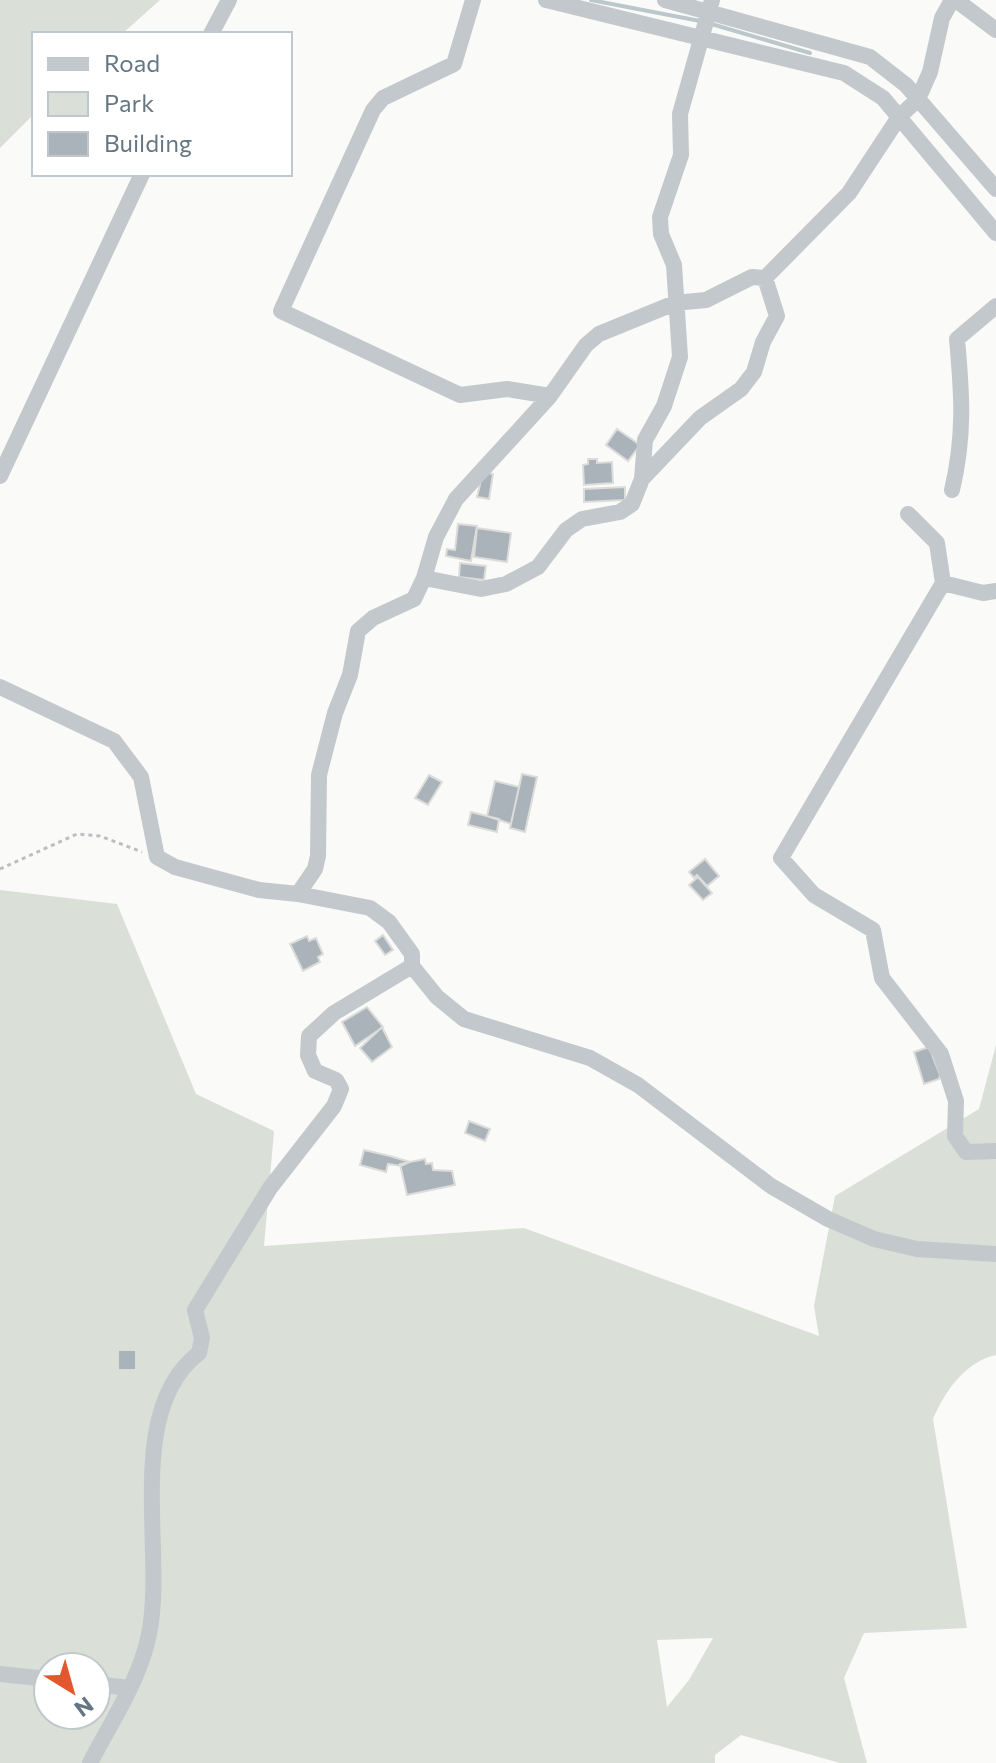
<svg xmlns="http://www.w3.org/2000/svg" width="996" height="1763" font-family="Commissioner,sans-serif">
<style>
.green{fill:#dadfd7;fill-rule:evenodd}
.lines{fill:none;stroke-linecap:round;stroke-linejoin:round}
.stream{stroke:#bbc7cb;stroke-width:4}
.building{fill:#aab3b9;stroke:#dcdcda;stroke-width:2}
.path{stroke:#bbbfc2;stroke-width:3;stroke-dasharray:4 4;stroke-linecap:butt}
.minor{stroke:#c3c8cc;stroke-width:16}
</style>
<rect width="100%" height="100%" fill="#fafaf8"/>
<path class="green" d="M 0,0 L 160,0 L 122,34 L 34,34 L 34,114 L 0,148 Z
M 0,890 L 117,904 L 196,1094 L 274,1131 L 264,1246 L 524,1228 L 819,1336 L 814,1306 L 835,1196 L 979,1109 L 996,1045 L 996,1355 C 965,1362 945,1391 933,1419 L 967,1628 L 864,1633 L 844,1678 L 867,1763 L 840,1763 L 741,1735 L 715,1755 L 715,1763 L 0,1763 ZM 713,1638 L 689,1680 L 667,1707 L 657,1640 ZM 48,1667 L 96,1667 L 96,1715 L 48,1715 Z"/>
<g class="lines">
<path class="stream" d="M 591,0 L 700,21
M 708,23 L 810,53"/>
</g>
<path class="building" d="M 617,429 L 640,445 L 628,461 L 606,445 Z
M 588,459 L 597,459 L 597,463 L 612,462 L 613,483 L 584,485 L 583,465 L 588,464 Z
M 483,472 L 493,474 L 489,499 L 477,497 Z
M 625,487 L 625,500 L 584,502 L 584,489 Z
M 458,524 L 477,526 L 471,561 L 446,556 L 447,549 L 455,550 Z
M 477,528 L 511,533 L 507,562 L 474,557 Z
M 460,563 L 486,566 L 484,580 L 459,577 Z
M 522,774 L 537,777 L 525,832 L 510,828 Z
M 429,775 L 442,782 L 428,805 L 415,798 Z
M 495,781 L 519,787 L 511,824 L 487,816 Z
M 471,812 L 499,819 L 497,832 L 468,825 Z
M 705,859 L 719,876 L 707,886 L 697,875 L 694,878 L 689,872 Z
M 698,877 L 712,893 L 703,900 L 689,885 Z
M 383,935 L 393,950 L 385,955 L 375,941 Z
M 307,936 L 309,941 L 316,938 L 323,954 L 318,957 L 320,962 L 303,971 L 290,944 Z
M 367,1007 L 383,1027 L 355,1046 L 342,1022 Z
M 382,1027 L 392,1047 L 372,1062 L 360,1048 Z
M 929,1047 L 940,1075 L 939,1079 L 924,1084 L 914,1052 Z
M 469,1121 L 490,1129 L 485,1141 L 465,1133 Z
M 364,1150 L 390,1156 L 410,1162 L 401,1166 L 388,1164 L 386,1172 L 360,1165 Z
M 425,1159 L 426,1164 L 432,1163 L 433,1170 L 452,1171 L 455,1185 L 407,1195 L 400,1164 Z
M 118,1350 L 136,1350 L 136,1370 L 118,1370 Z"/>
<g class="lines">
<path class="path" d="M 0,869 L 77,834 L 100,836 L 142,852"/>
<path class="minor" d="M 546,0 L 844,73 L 883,98 L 996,233
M 665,0 L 870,57 L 906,85 L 996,189
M 956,0 L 996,30
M 211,34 L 229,0
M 550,396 L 586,345 L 599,334 L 675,303 L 706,300 L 752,277 L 765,278
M 0,476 L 142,174
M 642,479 L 645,440 L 664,406 L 680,357 L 674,265 L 661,234 L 660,217 L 681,155 L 680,114 L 712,0
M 952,490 C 965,435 962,394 957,339 L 996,306
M 908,514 L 937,543 L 943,583 L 781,858 L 814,895 L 873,930 L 882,978 L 941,1054 L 956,1101 L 955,1136 L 966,1152 L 996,1151
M 424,578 L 481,589 L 506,584 L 538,567 L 566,530 L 582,519 L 620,512 L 632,504 L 642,479 L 700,418 L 741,389 L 754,372 L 763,342 L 777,316 L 765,278 L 849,193 L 899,117 L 918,99 L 930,72 L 942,18 L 952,0
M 943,583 L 983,593 L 996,591
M 0,687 L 114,741 L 141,777 L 157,857 L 175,867 L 259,890 L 298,894 L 370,908 L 389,922 L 412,954 L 412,966 L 437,997 L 464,1019 L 590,1058 L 638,1085 L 771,1186 L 828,1219 L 874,1239 L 917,1249 L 996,1254
M 298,894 L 315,869 L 318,856 L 319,775 L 335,713 L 350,675 L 358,631 L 373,618 L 414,599 L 424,578 L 436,537 L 456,499 L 550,396 L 507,389 L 460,395 L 281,311 L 373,110 L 383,98 L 454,64 L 473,0
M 0,1674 L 48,1679
M 96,1684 L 129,1688
M 90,1763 C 111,1722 140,1680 149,1634 C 166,1552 123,1411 199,1353 L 202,1338 L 195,1310 L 270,1188 L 334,1106 L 341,1089 L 336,1080 L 315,1071 L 308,1055 L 309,1036 L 334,1013 L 412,966"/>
</g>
<rect x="32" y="32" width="260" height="144" fill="#ffffff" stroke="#c1c8cd" stroke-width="2"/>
<rect x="48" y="58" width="40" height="12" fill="#c3c8cc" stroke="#c1c8cd" stroke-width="2"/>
<text x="104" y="72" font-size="24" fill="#657683">Road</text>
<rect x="48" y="92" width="40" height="24" fill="#dadfd7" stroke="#c1c8cd" stroke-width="2"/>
<text x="104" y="112" font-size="24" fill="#657683">Park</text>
<rect x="48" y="132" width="40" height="24" fill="#aab3b9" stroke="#c1c8cd" stroke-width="2"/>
<text x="104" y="152" font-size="24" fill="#657683">Building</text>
<g transform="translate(72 1691) rotate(143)"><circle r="38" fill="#ffffff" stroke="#c1c8cd" stroke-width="2"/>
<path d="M0-6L14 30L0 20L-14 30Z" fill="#e4572e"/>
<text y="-12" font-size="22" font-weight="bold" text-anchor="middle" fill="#657683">N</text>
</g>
</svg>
